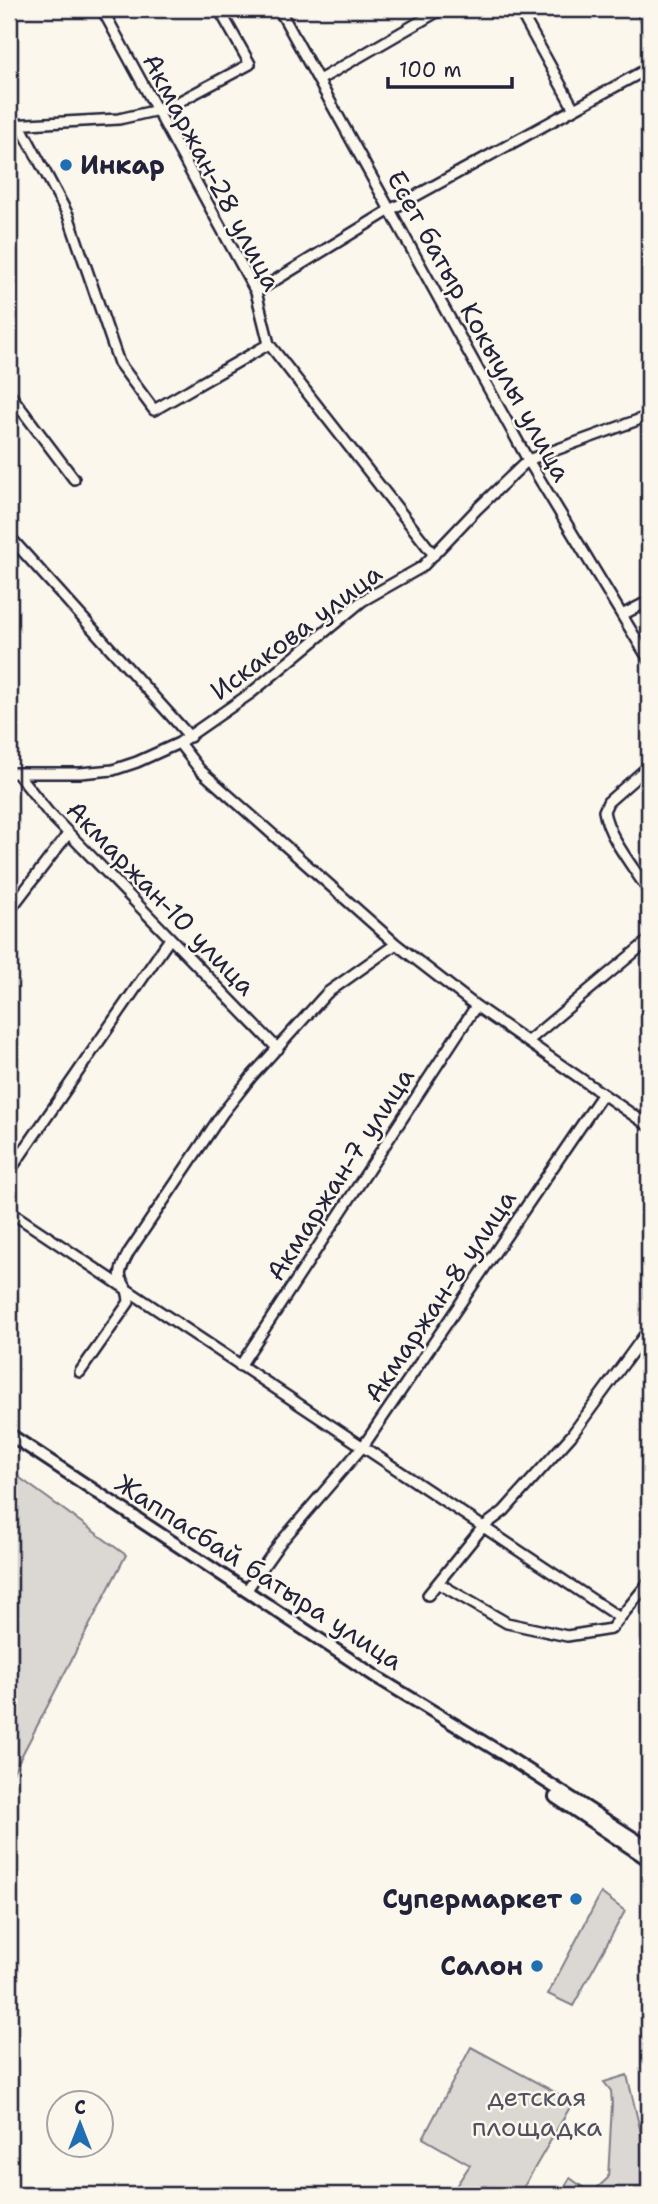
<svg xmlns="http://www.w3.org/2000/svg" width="658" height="2204" font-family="'Shantell Sans',sans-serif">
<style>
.green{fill:#dbd8d3;stroke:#7e7d87;stroke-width:2}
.water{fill:#b1aeb0;stroke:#787681;stroke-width:2}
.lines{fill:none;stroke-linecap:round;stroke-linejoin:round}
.minor-casing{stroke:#22223b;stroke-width:14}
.major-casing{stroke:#22223b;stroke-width:16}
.minor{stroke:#fbf7ec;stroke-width:9}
.major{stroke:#fbf7ec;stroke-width:10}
.poi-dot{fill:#1f6fb2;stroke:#fbf7ec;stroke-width:2.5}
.labels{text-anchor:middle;stroke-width:5;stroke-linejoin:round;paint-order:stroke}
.poi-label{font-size:26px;font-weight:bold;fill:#22223b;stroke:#fbf7ec;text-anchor:end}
.street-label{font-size:26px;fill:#22223b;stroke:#fbf7ec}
.park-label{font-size:26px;fill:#505061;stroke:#fbf7ec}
</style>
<rect width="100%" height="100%" fill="#fbf7ec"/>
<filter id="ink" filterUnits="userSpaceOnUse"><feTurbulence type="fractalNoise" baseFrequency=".0143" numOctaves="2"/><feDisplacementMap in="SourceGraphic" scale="14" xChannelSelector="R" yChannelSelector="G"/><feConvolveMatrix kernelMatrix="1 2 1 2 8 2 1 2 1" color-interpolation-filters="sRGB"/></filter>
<g filter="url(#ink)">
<path class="green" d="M 9,1470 L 126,1555 L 9,1780 Z
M 601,1893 L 625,1911 L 573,2006 L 548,1994 Z
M 471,2047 L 573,2102 L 519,2195 L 450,2195 L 470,2165 L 423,2138 Z
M 627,2075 L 649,2166 L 649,2195 L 560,2195 L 570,2178 L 584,2188 L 595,2190 L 608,2178 L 612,2104 L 611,2091 L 604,2082 Z"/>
<path class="water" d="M 485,2186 L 492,2188 L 497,2195 L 468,2195 L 475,2188 Z"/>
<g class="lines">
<defs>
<path id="minor" d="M 102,9 L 256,292 L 269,344 L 434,555
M 279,9 L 528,460 L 649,660
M 519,9 L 574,109
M 641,9 L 649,24
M 319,80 L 442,9
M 9,125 L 119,119 L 167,108 L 250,64 L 219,9
M 20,125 L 68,215 L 119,363 L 154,410 L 269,344
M 256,292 L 390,210 L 649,68
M 9,393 L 74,479
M 9,536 L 190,737
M 622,615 L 649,601
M 179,743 L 200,770 L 396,944 L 476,1006 L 649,1126
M 649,766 L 608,802 L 604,811 C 608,837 635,869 649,892
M 9,773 L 80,773 L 113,770 L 137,762 L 179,743 L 251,693 L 362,601 L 422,567 L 477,509 L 528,460 L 649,416
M 17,773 L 48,812 L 278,1049
M 9,911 L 68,834
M 528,1041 L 649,940
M 9,1172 L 169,940
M 9,1211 L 620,1618
M 240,1366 L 476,1006
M 80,1372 L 129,1302 C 128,1274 110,1287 129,1252 L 222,1114 L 252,1076 L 327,993 L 396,944
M 438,1583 L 507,1623 L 567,1636 L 611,1629 L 649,1582
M 246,1591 L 280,1543 L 364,1445 L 602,1095
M 428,1595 L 483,1527 L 504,1511 L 571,1436 L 649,1329"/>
<path id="major" d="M 9,1434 L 378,1678 L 503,1754 L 649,1848
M 555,1797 L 649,1860"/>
</defs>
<use href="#minor" class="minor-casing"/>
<use href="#major" class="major-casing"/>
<use href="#minor" class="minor"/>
<use href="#major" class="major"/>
</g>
</g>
<g class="poi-dot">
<circle cx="66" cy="165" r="7"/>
<circle cx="576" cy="1899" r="7"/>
<circle cx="537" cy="1966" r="7"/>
</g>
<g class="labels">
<g class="poi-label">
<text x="80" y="174" text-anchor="start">Инкар</text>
<text x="562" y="1908">Супермаркет</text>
<text x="523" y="1975">Салон</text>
</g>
<g class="street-label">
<text transform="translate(212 172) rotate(62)" y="9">Акмаржан-28 улица</text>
<text transform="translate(479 326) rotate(61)" y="9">Есет батыр Кокыулы улица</text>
<text transform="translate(296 632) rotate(-37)" y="9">Искакова улица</text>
<text transform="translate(161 898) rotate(46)" y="9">Акмаржан-10 улица</text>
<text transform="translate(340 1174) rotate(-57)" y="9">Акмаржан-7 улица</text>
<text transform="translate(440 1296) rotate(-56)" y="9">Акмаржан-8 улица</text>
<text transform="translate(259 1572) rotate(33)" y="9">Жаппасбай батыра улица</text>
</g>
<g class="park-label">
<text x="537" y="2106">детская<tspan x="537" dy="30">площадка</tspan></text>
</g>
</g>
<rect width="658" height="2204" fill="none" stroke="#fbf7ec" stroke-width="35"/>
<rect x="18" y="18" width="623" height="2169" fill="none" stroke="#22223b" stroke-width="2.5" filter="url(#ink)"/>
<g transform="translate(80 2124)"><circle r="33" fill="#fbf7ec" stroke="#a4a2a5" stroke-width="2"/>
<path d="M0-5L12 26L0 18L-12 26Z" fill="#1f6fb2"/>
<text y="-10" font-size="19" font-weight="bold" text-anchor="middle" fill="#22223b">С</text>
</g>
<path d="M388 77v10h124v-10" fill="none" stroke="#22223b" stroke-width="3.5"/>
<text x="399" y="77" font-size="21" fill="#22223b" stroke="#fbf7ec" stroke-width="5" paint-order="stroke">100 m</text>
</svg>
